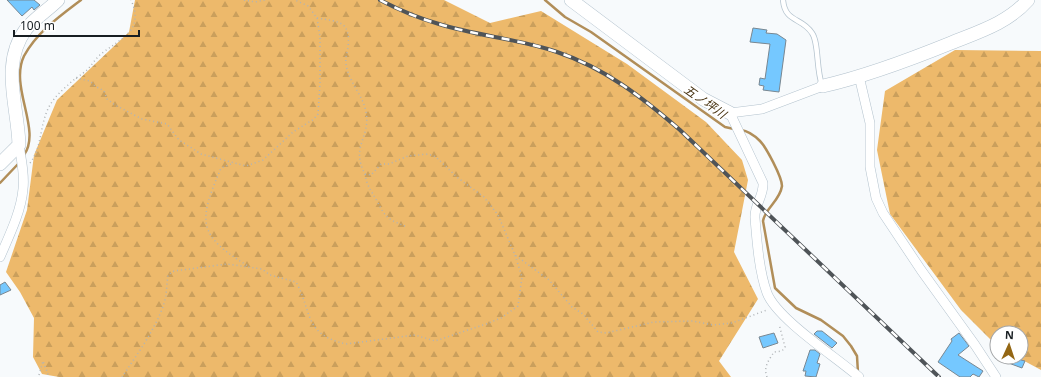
<svg xmlns="http://www.w3.org/2000/svg" width="1041" height="377" font-family="'Noto Sans','Noto Sans JP',sans-serif">
<style>
.forest{fill:url(#forest-firs)}
.lines{fill:none;stroke-linecap:round;stroke-linejoin:round}
.stream{stroke:#b18e59;stroke-width:2.5}
.building{fill:#75c8ff;stroke:#798791}
.lane-casing{stroke:#b4c3ce;stroke-width:6}
.street-casing{stroke:#b4c3ce;stroke-width:10}
.secondary-casing{stroke:#b4c3ce;stroke-width:14}
.path{stroke:#b0b4b7;stroke-width:1.5;stroke-dasharray:1 3;stroke-linecap:butt}
.lane{stroke:#fff;stroke-width:4.5}
.street{stroke:#fff;stroke-width:9}
.secondary{stroke:#fff;stroke-width:13}
.rail-casing{stroke:#4f5458;stroke-width:4}
.rail{stroke:#fff;stroke-width:2.5;stroke-dasharray:8;stroke-linecap:butt}
.labels{text-anchor:middle;stroke-width:3;stroke-linejoin:round;paint-order:stroke}
.water-label{font-size:12px;font-style:italic;fill:#432e0c;stroke:#fff}
</style>
<defs>
<pattern id="forest-firs" width="22" height="20" patternUnits="userSpaceOnUse"><rect width="22" height="20" fill="#edb96b"/><path d="M5 1l3.5 6h-7zM16 11l3.5 6h-7z" fill="#ca9f5c"/></pattern>
</defs>
<rect width="100%" height="100%" fill="#f7fafc"/>
<path class="forest" d="M 135,0 L 444,0 L 490,23 L 541,11 L 627,64 L 706,122 L 742,160 L 748,180 L 734,252 L 758,299 L 719,361 L 731,377 L 59,377 L 42,374 L 33,357 L 34,318 L 20,292 L 6,272 L 27,210 L 34,155 L 57,100 L 129,32 Z
M 955,50 L 1041,51 L 1041,370 L 1017,357 L 1021,357 L 1021,333 L 997,333 L 997,346 L 961,310 L 890,214 L 877,150 L 885,91 Z"/>
<g class="lines">
<path class="stream" d="M 545,0 L 565,17 L 591,32 L 725,127 L 734,129
M 741,130 C 749,131 754,135 760,141 C 766,147 782,177 782,186 C 780,201 765,208 763,221 L 775,288 L 796,308 L 821,320 L 843,336 L 851,346 L 857,356 L 858,373
M 24,155 C 42,130 9,87 24,56 C 37,32 60,16 81,0
M 0,183 L 19,163"/>
</g>
<path class="building" d="M 7,0 L 34,0 L 40,5 L 34,10 L 32,7 L 22,16 Z
M 753,28 L 767,30 L 766,33 L 777,34 L 786,40 L 779,92 L 763,90 L 764,86 L 759,85 L 760,78 L 765,79 L 770,44 L 750,42 Z
M 5,282 L 11,290 L 0,295 L 0,285 Z
M 817,331 L 822,331 L 837,343 L 832,348 L 814,334 Z
M 774,333 L 778,343 L 763,348 L 759,337 Z
M 959,333 L 969,346 L 958,355 L 983,371 L 979,377 L 973,374 L 970,377 L 960,377 L 938,362 L 952,341 L 951,339 Z
M 810,350 L 815,350 L 820,354 L 817,363 L 820,364 L 816,377 L 805,376 L 806,371 L 803,371 Z
M 1022,357 L 1021,360 L 1025,361 L 1022,368 L 995,358 Z"/>
<g class="lines">
<defs>
<path id="lane" d="M 783,0 C 785,23 802,17 812,33 C 819,43 816,69 822,85"/>
<path id="street" d="M 859,76 L 870,123 L 870,167 L 876,198 L 883,213 L 921,270 L 975,345 L 996,377
M 823,86 L 762,109 L 730,113 L 763,183 C 764,196 754,205 755,218 C 757,242 759,271 767,293 C 777,319 836,357 859,377
M 0,257 C 9,236 21,212 23,189 C 25,174 21,159 19,145"/>
<path id="secondary" d="M 571,0 L 703,99 L 730,113
M 823,86 C 867,76 909,60 951,43 C 978,32 1008,23 1028,0
M 0,164 L 19,145 C 18,106 0,64 26,29 C 35,18 48,10 58,0"/>
</defs>
<use href="#lane" class="lane-casing"/>
<use href="#street" class="street-casing"/>
<use href="#secondary" class="secondary-casing"/>
<path class="path" d="M 244,0 L 255,2 L 265,0
M 317,18 C 340,22 351,21 348,48 C 347,53 345,59 346,64 C 348,81 363,95 366,112 C 371,138 350,146 365,174 L 371,175 L 381,164 L 389,164 L 408,156 L 428,154 L 436,157 L 458,178 L 484,197 L 498,215 L 515,255 L 549,280 L 572,307 L 583,314 L 598,332 L 606,333 L 654,322 L 693,321 L 713,325 L 732,323 L 767,310
M 76,78 L 90,81 L 95,86 L 104,91 L 107,99 L 115,105 L 142,119 L 167,124 L 179,140 L 201,154 L 246,166 L 263,160 L 293,132 L 314,119 L 318,114 L 320,83 L 320,37 L 317,18 L 308,6 L 295,0
M 30,163 C 43,146 39,124 50,105 C 54,98 61,91 68,85 C 74,79 81,75 87,70 C 92,65 96,58 101,54 C 121,38 145,31 131,0
M 231,164 L 221,168 C 198,222 197,235 248,266
M 365,174 C 367,187 371,190 377,201 C 386,219 388,219 407,227
M 39,375 L 43,361 L 49,377
M 122,377 C 136,356 163,319 166,294 C 167,288 167,281 168,275 L 174,271 L 227,264 L 262,269 L 270,275 L 296,282 C 313,313 303,334 346,344 L 415,335 L 435,341 L 486,324 L 501,318 L 518,306 L 522,277 L 515,255
M 767,377 C 763,367 769,360 774,352 L 782,351 L 785,347 L 779,324"/>
<use href="#lane" class="lane"/>
<use href="#street" class="street"/>
<use href="#secondary" class="secondary"/>
<defs>
<path id="rail" d="M 380,0 C 399,10 418,18 439,24 C 478,36 519,39 557,52 C 605,68 643,98 680,130 L 939,377"/>
</defs>
<use href="#rail" class="rail-casing"/>
<use href="#rail" class="rail"/>
</g>
<g class="labels">
<g class="water-label">
<text transform="translate(705 102) rotate(35)" y="4">五ノ坪川</text>
</g>
</g>
<g transform="translate(1009 345) rotate(3)"><circle r="19" fill="#ffffff" stroke="#a3a5a7"/>
<path d="M0-3L7 15L0 10L-7 15Z" fill="#946714"/>
<text y="-6" font-size="11" font-weight="bold" text-anchor="middle" fill="#181e22">N</text>
</g>
<path d="M14 30v6h125v-6" fill="none" stroke="#181e22" stroke-width="2"/>
<text x="20" y="30" font-size="12" fill="#181e22" stroke="#ffffff" stroke-width="3" paint-order="stroke">100 m</text>
</svg>
